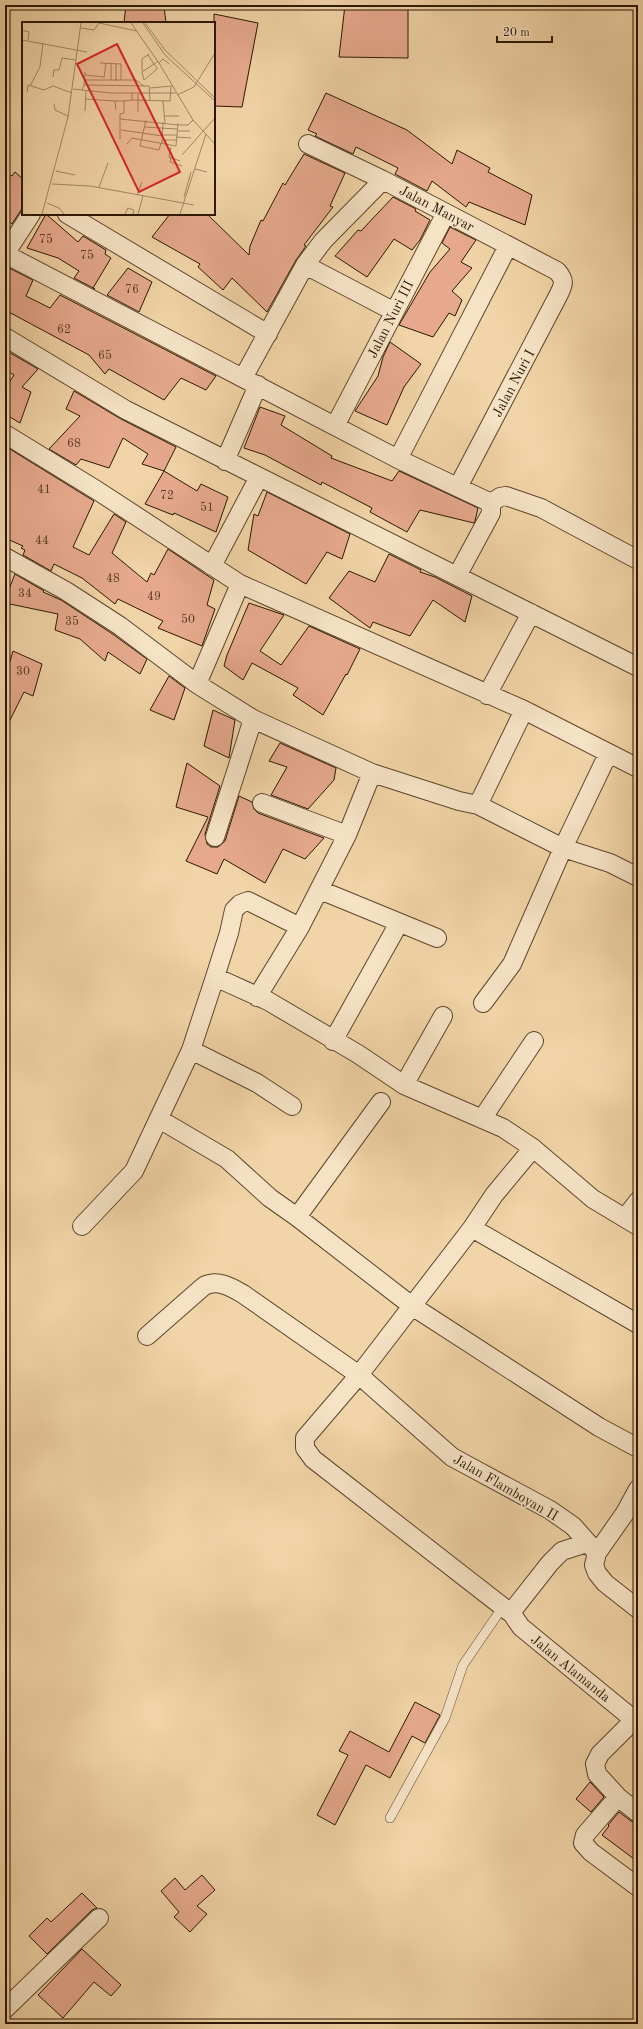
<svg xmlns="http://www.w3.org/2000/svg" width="643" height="2029" font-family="'Old Standard TT',serif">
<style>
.building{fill:#e6a98d;stroke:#2c1702}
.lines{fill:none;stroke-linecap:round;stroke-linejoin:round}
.service-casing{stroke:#5d462b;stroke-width:10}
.minor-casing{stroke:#5d462b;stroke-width:20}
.service{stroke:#f6e3c6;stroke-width:9}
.minor{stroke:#f6e3c6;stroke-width:18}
.labels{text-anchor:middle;stroke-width:3.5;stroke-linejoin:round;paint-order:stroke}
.number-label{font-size:12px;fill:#5a3c25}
.street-label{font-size:14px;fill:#2c1702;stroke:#f6e3c6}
.inset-road{fill:none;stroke:#a28865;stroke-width:1}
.view{fill:#d62828;fill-opacity:0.15;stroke:#d62828;stroke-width:2}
.inset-edge{fill:none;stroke:#2c1702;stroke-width:2}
</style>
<rect width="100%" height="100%" fill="#f1d4a7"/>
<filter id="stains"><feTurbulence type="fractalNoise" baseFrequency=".005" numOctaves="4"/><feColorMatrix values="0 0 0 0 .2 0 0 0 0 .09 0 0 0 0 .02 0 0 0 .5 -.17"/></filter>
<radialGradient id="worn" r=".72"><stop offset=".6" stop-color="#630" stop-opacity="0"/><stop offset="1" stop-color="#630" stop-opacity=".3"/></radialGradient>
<path class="building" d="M 126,5 L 164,6 L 166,23 L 124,23 Z
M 345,5 L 408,5 L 408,58 L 339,57 Z
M 214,14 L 258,23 L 242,107 L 214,106 Z
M 326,93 L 407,130 L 452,164 L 457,150 L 490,168 L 488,172 L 532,195 L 525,225 L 469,202 L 466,207 L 432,181 L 427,191 L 395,174 L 398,168 L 356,147 L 353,154 L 315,136 L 317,134 L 308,130 Z
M 304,154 L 345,173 L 330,206 L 333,207 L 304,245 L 306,246 L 296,260 L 267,312 L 232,278 L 223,290 L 198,267 L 200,264 L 152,237 L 170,214 L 207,214 L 249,255 L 250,246 L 261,220 L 263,221 L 283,183 L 285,185 Z
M 5,172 L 12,176 L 15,172 L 23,179 L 23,207 L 12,224 L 5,218 Z
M 393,197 L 416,209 L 415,211 L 430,220 L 420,240 L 412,250 L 394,239 L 367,277 L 335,256 L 358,230 L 361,231 Z
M 46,214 L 78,242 L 83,236 L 106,250 L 105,254 L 111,258 L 93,288 L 95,289 L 74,278 L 79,271 L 58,258 L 27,248 Z
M 450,227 L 476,240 L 461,262 L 472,268 L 452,291 L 462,300 L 455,316 L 449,313 L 433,337 L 399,325 L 430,272 L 450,249 L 442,243 Z
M 5,266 L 33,280 L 26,296 L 50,308 L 60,295 L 216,376 L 206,390 L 181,378 L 164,400 L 109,369 L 105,374 L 89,355 L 5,310 Z
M 128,268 L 152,282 L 139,312 L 107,295 Z
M 390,342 L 421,364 L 404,387 L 387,425 L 355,411 L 378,376 L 383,357 Z
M 7,351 L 38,369 L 22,387 L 31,392 L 20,423 L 5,414 L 5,389 L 14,375 L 5,370 L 5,353 Z
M 74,391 L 121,419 L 176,447 L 164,471 L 142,464 L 148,454 L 123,438 L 109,468 L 81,459 L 76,465 L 49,449 L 80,416 L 66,409 Z
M 260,407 L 285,416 L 281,425 L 332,456 L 331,458 L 392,481 L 399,471 L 478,508 L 475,521 L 474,523 L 420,510 L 407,532 L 370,512 L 372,508 L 322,482 L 321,485 L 265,455 L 244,448 Z
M 5,446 L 94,501 L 73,547 L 89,555 L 114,514 L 126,522 L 112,553 L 147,582 L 151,573 L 154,575 L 168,549 L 214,580 L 207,605 L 215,609 L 202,646 L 158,628 L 163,621 L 118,599 L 115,604 L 82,578 L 54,564 L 51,571 L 23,555 L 25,550 L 21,548 L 23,546 L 5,538 Z
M 164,471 L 197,491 L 201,484 L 228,497 L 216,532 L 174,513 L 173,515 L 145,504 Z
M 267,492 L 350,534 L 342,559 L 327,552 L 306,584 L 248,550 L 254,514 L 258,516 Z
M 389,554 L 421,570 L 420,572 L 435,577 L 472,596 L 465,622 L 433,600 L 410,636 L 373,622 L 370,628 L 329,598 L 349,571 L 375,582 Z
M 15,574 L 44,591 L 43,592 L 61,600 L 114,635 L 147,659 L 140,674 L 108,652 L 105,661 L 80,639 L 55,630 L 58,614 L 5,603 L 5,599 Z
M 249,603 L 284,615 L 260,651 L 281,665 L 309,626 L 360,649 L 347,675 L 346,674 L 323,715 L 293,695 L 298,688 L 252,663 L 243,680 L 224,666 L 227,655 Z
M 13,651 L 42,664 L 33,696 L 24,692 L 5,730 L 5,678 Z
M 169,676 L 185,688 L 174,720 L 150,710 Z
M 213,710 L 235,720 L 229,758 L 204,746 Z
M 280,743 L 336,768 L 334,780 L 308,809 L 271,795 L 287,767 L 269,761 Z
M 187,763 L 220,786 L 205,834 L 207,844 L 211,847 L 218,847 L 225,841 L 239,796 L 252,802 L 254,809 L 258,813 L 324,838 L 305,859 L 283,849 L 265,883 L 224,859 L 217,874 L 186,861 L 208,817 L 176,807 Z
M 415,1702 L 440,1715 L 425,1743 L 412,1736 L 390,1778 L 366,1765 L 335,1825 L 317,1815 L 348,1755 L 339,1751 L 350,1731 L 389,1752 Z
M 590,1782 L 604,1797 L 591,1812 L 576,1799 Z
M 619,1812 L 631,1821 L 638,1823 L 638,1862 L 602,1835 L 609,1826 L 608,1825 Z
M 202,1875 L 215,1890 L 197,1906 L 207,1914 L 190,1932 L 174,1917 L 179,1912 L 161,1891 L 175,1878 L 185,1890 Z
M 82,1893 L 97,1908 L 92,1910 L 47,1954 L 29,1936 L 47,1918 L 51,1922 Z
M 82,1949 L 121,1985 L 111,1996 L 94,1982 L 63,2018 L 38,1995 Z"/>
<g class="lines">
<defs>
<path id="service" d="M 390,1818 L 445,1718 L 463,1665 L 502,1608"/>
<path id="minor" d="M 308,144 L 383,180 L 557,271 C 565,280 564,284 559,294 L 458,487
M 67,214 L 268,334
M 5,254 L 398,459 L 491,503
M 5,254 L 31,214
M 305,265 L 393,311
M 5,337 L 126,410 L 638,667
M 243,378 L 305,265 L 323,241 L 383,180
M 335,426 L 446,213
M 5,434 L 98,491 L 240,584 L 524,710 L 638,768
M 398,459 L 508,246
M 225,461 L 258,385
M 5,557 L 66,591 L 120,626 L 197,684 L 253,719
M 212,566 L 259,477
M 457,576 L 491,513 L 491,503 L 500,497 L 506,496 L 541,508 L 638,560
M 197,684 L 240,584
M 487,695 L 531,613
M 262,803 L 347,835
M 478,805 L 563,848 L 610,863 L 638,877
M 215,837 L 253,719 L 372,773
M 320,890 L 437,938
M 215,977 L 229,933 L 234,910 L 240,904 L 248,901 L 300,927 L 347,835 L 372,773 L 459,801 L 478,805 L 524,710
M 257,997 L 300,927
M 483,1003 L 512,964 L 563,848 L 608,754
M 333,1041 L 399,923
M 191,1050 L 257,1083 L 292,1106
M 404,1085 L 443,1016
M 159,1119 L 227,1159 L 270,1198 L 297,1217 L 412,1306 L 599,1427 L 638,1448
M 482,1119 L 534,1041
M 533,1148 L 494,1195 L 472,1228 L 359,1375 L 305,1438 L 305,1448 L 313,1459 L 512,1614 L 513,1610 L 550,1563 L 562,1551 L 587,1543
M 297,1217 L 381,1102
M 625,1218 L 638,1201
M 82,1226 L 134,1171 L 191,1050 L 215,977 L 268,1001 L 358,1054 L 404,1085 L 503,1128 L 533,1148 L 593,1199 L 638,1226
M 472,1228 L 638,1324
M 147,1336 L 204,1286 C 218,1279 231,1287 243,1294 L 359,1375 L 452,1457 L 550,1510 L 573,1526 L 597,1553
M 638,1489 L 625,1513 L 597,1553 L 594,1565 L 597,1573 L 605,1583 L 638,1609
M 512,1614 L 521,1627 L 633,1719
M 638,1716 L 600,1754 L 595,1764 L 597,1774 L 618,1797 L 638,1813
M 618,1797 L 585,1835 L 583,1843 L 591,1852 L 638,1887
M 5,2009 L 99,1918"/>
</defs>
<use href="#service" class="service-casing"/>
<use href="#minor" class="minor-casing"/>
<use href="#service" class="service"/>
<use href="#minor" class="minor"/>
</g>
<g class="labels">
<g class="number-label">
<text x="46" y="243">75</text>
<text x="87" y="259">75</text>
<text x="132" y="293">76</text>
<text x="64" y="333">62</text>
<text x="105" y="359">65</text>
<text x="74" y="447">68</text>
<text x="44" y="493">41</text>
<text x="167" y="499">72</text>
<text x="207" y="511">51</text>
<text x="42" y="544">44</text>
<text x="113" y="582">48</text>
<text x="25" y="597">34</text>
<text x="154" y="600">49</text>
<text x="188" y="623">50</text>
<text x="72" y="625">35</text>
<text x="23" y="675">30</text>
</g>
<g class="street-label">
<text transform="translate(437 208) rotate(28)" y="5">Jalan Manyar</text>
<text transform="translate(390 319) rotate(-63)" y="5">Jalan Nuri III</text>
<text transform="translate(513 383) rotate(-62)" y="5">Jalan Nuri I</text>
<text transform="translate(506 1487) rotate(30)" y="5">Jalan Flamboyan II</text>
<text transform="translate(571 1668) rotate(39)" y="5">Jalan Alamanda</text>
</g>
</g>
<g transform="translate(22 22)">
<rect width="193" height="193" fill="#f1d4a7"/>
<path class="inset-road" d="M 109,1 L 137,41 L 171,98 L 193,122M 121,1 L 143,33 L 193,79M 123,1 L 143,28 L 193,76M 59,6 L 72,8 L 77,1 L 115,9M 0,8 L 7,10 L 6,18M 0,18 L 65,30M 126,33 L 132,42 L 135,46 L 135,47 L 122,58 L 120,50 L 135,40 L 136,39M 78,41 L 99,42 L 99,58M 137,41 L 141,37 L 147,42M 120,49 L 120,37 L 127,32M 63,53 L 82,55M 31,55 L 32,48 L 37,48 L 40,36 L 54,38M 82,56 L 84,41M 63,58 L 114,58 L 122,64M 89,58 L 89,42M 94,59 L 94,42M 62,63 L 63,50M 8,64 L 18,45 L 21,21M 128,66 L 150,64M 51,67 L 88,71 L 154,71M 60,68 L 62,63 L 127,64 L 128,78M 5,70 L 6,63 L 22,68 L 31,64 L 50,71M 155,73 L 172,65 L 193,31M 64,77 L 93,79M 110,78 L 148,79 L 149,65M 141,79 L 143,101M 32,82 L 33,88 L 46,94M 94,88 L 93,79 L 102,79M 63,89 L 64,69M 116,90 L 116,71M 143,94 L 157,94M 98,97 L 98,92 L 102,91 L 102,79 L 110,78 L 110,71M 124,98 L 118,124 L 137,128 L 139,121M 122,105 L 155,107M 99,108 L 141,114M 155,109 L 168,109M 141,113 L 155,113M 155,115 L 169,116M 98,117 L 98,97 L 156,103 L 166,103 L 171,98M 141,118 L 155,118M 140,121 L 141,100M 105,122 L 110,116 L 154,124 L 156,101M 149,125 L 147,135 L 158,139M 160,133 L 193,96M 149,136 L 148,140 L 160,144M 173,147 L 185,150M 34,149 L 53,153M 30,162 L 68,164 L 172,183M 77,165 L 86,141M 115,173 L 120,160M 162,175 L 169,150M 25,181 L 37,186 L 42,192M 20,192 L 46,95 L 59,1M 103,192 L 106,186 L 112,188 L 111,192M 116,192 L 121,174M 158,192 L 184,112"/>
<path class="view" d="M 95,22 L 158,150 L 117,170 L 55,42 Z"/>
<rect width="193" height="193" class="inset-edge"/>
</g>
<rect width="643" height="2029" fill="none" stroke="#f1d4a7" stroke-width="20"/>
<rect x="6" y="6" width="631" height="2017" fill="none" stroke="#2c1702" stroke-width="2"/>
<rect x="10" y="10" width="623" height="2009" fill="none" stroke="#2c1702"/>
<path d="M497 36v6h55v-6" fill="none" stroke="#2c1702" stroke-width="2"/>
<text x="503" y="36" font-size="12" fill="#2c1702" stroke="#f6e3c6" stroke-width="3" paint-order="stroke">20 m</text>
<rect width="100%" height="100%" filter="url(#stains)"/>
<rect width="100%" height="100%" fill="url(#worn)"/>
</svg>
